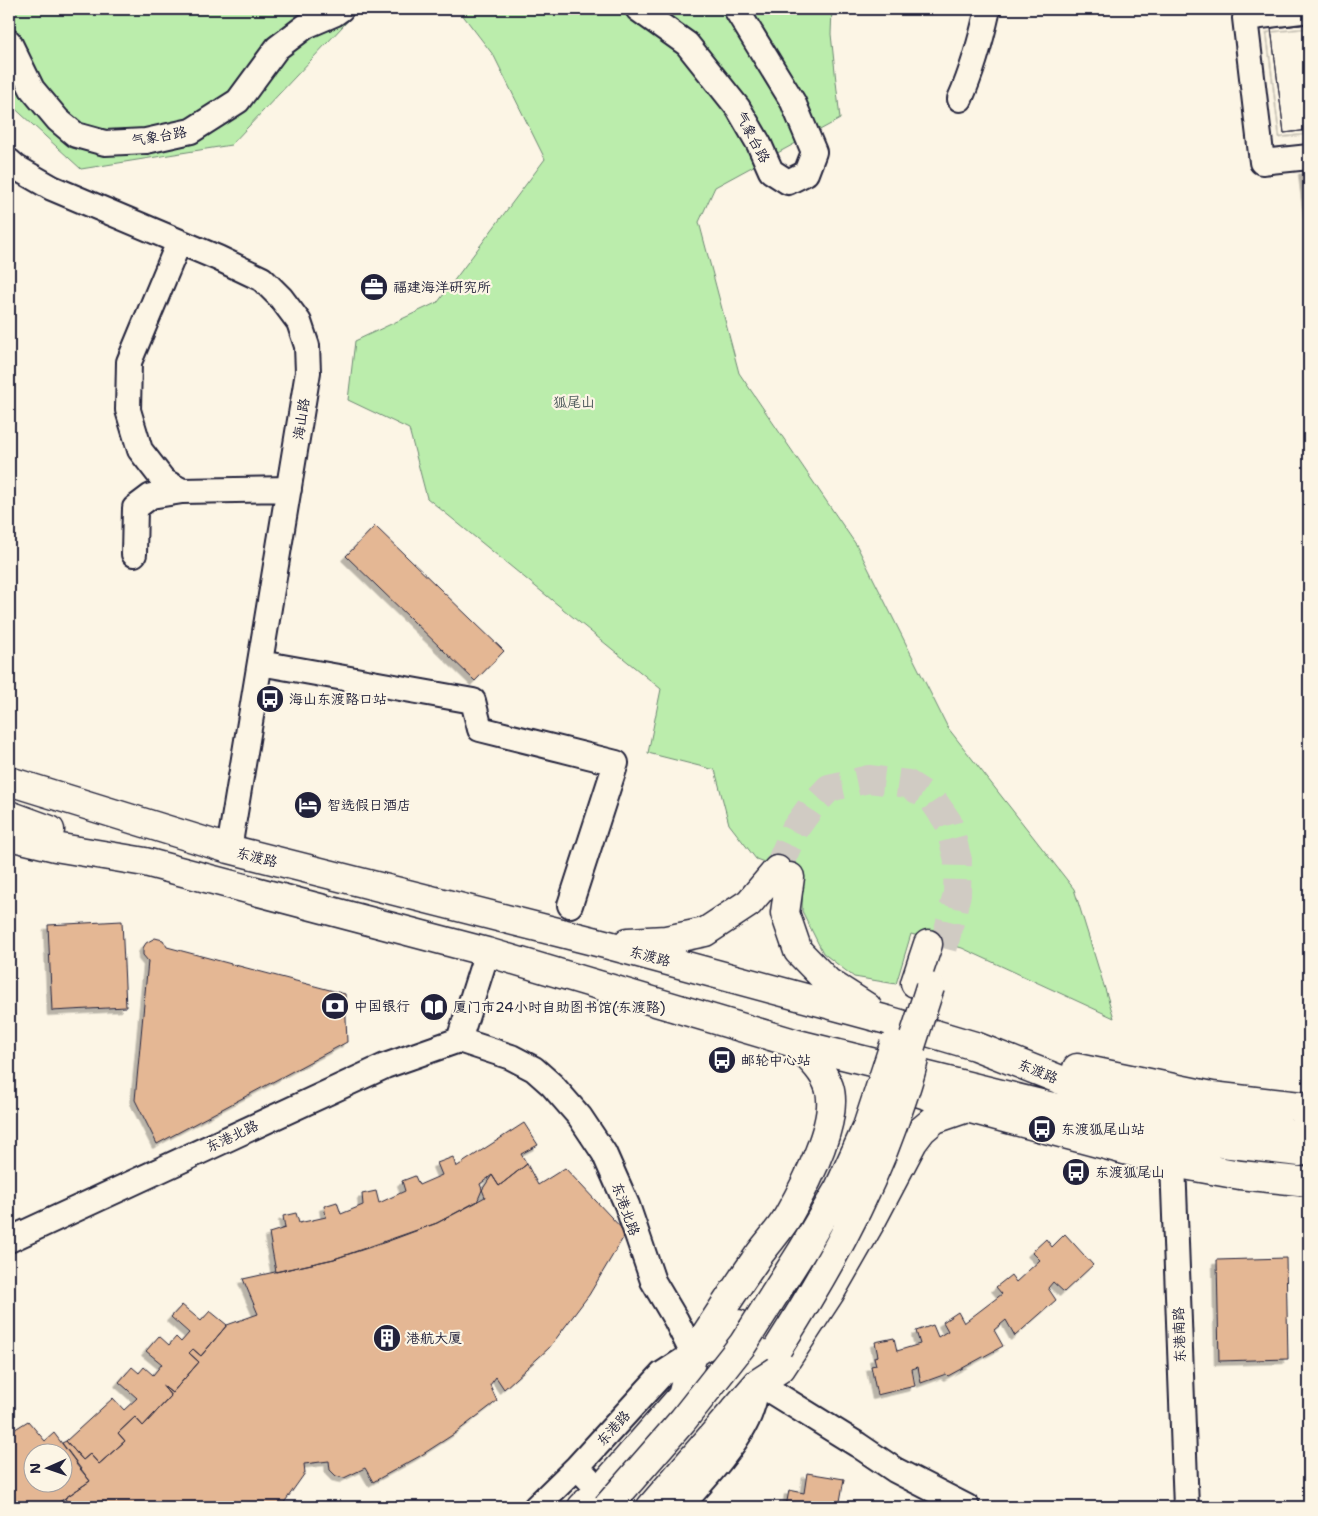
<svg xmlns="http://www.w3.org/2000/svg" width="1318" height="1516" font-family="'Shantell Sans','LXGW WenKai TC',sans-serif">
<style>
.green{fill:#bbedac;stroke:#6e8874}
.building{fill:#e4b794;stroke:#22223b;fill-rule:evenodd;filter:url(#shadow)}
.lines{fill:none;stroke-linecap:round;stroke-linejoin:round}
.major-tunnel{stroke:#d0cbc3;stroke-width:28;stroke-dasharray:28 14;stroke-linecap:butt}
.minor-casing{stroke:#22223b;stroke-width:28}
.major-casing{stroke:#22223b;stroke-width:31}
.minor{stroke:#fcf5e5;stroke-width:24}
.major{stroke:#fcf5e5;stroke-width:28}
.major-bridge-casing{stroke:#22223b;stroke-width:31;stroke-linecap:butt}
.major-bridge{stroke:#fcf5e5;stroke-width:28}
.labels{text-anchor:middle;stroke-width:4.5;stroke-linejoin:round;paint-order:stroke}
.street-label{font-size:14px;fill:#22223b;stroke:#fcf5e5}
.poi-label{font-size:14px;fill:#22223b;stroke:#fcf5e5;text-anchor:start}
.park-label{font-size:14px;fill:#485557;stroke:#fcf5e5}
</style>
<defs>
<filter id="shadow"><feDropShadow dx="-4.5" dy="4.5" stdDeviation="0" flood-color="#0004"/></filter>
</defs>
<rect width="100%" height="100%" fill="#fcf5e5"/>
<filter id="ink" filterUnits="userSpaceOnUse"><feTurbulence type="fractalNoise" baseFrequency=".02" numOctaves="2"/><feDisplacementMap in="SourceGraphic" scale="10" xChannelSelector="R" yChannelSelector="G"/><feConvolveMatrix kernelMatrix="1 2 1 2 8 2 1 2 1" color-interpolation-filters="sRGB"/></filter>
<g filter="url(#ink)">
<path class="green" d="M 9,9 L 359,9 L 231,145 L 81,169 L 9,103 Z
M 458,9 L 832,9 L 831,34 L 840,119 L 715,187 L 699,222 L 739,373 L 857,546 L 948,728 L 1074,889 L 1114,1018 L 962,948 L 911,934 L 896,984 L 854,977 L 823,953 L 802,911 L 803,876 L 756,859 L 729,824 L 715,770 L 648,753 L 661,689 L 427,498 L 409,429 L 348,400 L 355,341 L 438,302 L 545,159 L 494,56 Z"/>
<path class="building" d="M 1309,24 L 1309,130 L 1284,133 L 1271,28 Z
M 1309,24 L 1309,130 L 1284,133 L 1271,28 Z
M 1309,169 L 1309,219 L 1303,170 Z
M 375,526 L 504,651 L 475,681 L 346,556 Z
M 122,921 L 126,1007 L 52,1011 L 48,925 Z
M 155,938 L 163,940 L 167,947 L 345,994 L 347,1042 L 157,1144 L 135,1100 L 148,961 L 143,955 L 143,948 L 146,943 Z
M 524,1123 L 538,1145 L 521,1154 L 527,1164 L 499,1186 L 492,1175 L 480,1184 L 485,1197 L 437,1223 L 386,1242 L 334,1259 L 276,1272 L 269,1233 L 285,1228 L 283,1216 L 296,1213 L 299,1223 L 326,1217 L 324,1206 L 337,1202 L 341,1214 L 363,1205 L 362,1194 L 376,1191 L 379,1203 L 405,1191 L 402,1181 L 415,1176 L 419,1185 L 442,1175 L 437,1163 L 453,1157 L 456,1167 Z
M 527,1164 L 538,1185 L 565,1168 L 626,1233 L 589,1295 L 549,1348 L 504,1389 L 496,1377 L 490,1385 L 497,1401 L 454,1434 L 420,1456 L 373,1482 L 365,1468 L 344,1478 L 336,1476 L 330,1470 L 329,1461 L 304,1464 L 305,1473 L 281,1507 L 69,1507 L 65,1498 L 90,1481 L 76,1464 L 77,1463 L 62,1443 L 66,1441 L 83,1460 L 90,1454 L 99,1464 L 125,1441 L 118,1433 L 135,1417 L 143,1426 L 171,1396 L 162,1385 L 172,1393 L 199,1362 L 189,1353 L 193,1349 L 201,1356 L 227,1325 L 258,1314 L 243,1279 L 334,1259 L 437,1223 L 477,1202 L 482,1190 L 492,1175 L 499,1186 Z
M 1065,1234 L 1093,1265 L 1064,1292 L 1053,1282 L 1048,1288 L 1056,1300 L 1015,1336 L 1006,1320 L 994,1330 L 1003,1346 L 948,1376 L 946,1374 L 921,1383 L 918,1367 L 912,1369 L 915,1386 L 877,1395 L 871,1366 L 876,1365 L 874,1357 L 878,1356 L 875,1342 L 894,1338 L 897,1351 L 920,1344 L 916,1331 L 933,1325 L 938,1337 L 948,1331 L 943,1322 L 958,1312 L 964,1323 L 1002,1294 L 996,1287 L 1011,1275 L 1016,1282 L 1040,1260 L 1032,1252 L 1046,1239 L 1052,1247 Z
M 1286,1258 L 1288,1359 L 1219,1361 L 1217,1260 Z
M 182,1305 L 201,1321 L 210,1311 L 227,1325 L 201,1356 L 193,1349 L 189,1353 L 199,1362 L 172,1393 L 162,1385 L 171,1396 L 143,1426 L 135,1417 L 118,1433 L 125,1441 L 99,1464 L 90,1454 L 83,1460 L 66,1441 L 113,1398 L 124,1410 L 137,1398 L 119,1382 L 132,1367 L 139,1373 L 144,1367 L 153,1375 L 162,1364 L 146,1351 L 159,1336 L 169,1345 L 176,1337 L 181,1342 L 189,1333 L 171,1317 Z
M 28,1421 L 45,1441 L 54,1433 L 90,1481 L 52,1507 L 9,1507 L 9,1433 ZM 32,1454 L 62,1454 L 62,1484 L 32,1484 Z
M 807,1473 L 844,1479 L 839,1507 L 786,1507 L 789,1490 L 804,1493 Z"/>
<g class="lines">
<path class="major-tunnel" d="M 777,870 L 795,829 L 811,807 L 829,788 L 869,779 L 908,784 L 933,800 L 948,822 L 958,860 L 957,894 L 943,950"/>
<defs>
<path id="minor" d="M 638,9 L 687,44 L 738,108 L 759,144 L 771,171 L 788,182 L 806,173 L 814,152 L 793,102 L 736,9
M 1309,10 L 1245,18 L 1262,162 L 1309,157
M 9,42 L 32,89 L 58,120 L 76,135 L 105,143 L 146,141 L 191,131 L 238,101 L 277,48 L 306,26 L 334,14 L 341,9
M 960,99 C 973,70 981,40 988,9
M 9,161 L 17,168 L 52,188 L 218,258 L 262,279 L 281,298 L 299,322 L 307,346 L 308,372 L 229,849
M 179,242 L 129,362 L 128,410 L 140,450 L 164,481 L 182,491 L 289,489
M 134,554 L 135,508 L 151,496 L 182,491
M 260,663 L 473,701 L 480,729 L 616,763 L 570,905
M 459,1040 L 511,1057 L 534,1069 L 552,1085 L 580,1117 L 604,1153 L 627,1205 L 653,1281 L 676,1320 L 693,1354 L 662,1374 L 577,1467 L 536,1507
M 1173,1163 L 1186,1507
M 9,1240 L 385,1066 L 459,1040 L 487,952
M 577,1467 L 616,1507
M 680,1507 C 701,1483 730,1453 745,1424 C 752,1411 755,1397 758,1383 L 858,1445 L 895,1470 L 967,1507"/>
<path id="major" d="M 9,781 L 229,849 L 605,944 L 887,1020 L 975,1046 L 1066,1082 L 1175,1114 L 1289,1133 L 1309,1134
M 9,815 L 50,830
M 9,836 L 55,847 L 145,862 L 487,952 L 794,1043 L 1118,1123 L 1204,1141 L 1300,1152
M 790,877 L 785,913 L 798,951 L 828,982 L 867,1007
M 628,942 L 666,940 L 705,932 L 749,903 L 777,870
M 915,983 L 928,944
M 1077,1068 L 1212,1096 L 1309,1107
M 892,1084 L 967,1108 L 1173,1163 L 1240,1175 L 1309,1182
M 693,1354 C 713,1323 733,1292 754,1262 C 764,1246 779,1232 788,1216 C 805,1186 840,1120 829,1087 C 823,1069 807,1056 794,1043
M 609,1480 L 682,1396 L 693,1354 L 738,1324
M 582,1507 L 588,1501
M 651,1507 L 758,1383 L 781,1368 L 830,1293 L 873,1218 L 913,1142 L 922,1130 L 935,1119 L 967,1108"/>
</defs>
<use href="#minor" class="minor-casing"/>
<use href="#major" class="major-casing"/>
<use href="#minor" class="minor"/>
<use href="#major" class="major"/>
<defs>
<path id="major-bridge" d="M 901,1077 L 930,987
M 778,1348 C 823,1277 865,1204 893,1125 C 901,1103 909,1082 914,1059
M 607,1507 L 683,1420 L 743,1344 L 802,1251 L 839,1188 L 867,1127 L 894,1045"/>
</defs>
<use href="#major-bridge" class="major-bridge-casing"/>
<use href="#major-bridge" class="major-bridge"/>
</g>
</g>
<defs>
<symbol id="office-disc" viewBox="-11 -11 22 22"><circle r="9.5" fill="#22223b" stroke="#fcf5e5"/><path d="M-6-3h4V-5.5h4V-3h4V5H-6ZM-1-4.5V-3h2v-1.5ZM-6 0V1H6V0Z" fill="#fff"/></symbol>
<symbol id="bus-disc" viewBox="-11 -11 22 22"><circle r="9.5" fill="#22223b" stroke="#fcf5e5"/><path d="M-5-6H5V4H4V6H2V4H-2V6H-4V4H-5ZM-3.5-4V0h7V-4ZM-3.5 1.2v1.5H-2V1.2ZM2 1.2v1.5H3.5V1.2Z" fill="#fff"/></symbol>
<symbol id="hotel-disc" viewBox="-11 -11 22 22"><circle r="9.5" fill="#22223b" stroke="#fcf5e5"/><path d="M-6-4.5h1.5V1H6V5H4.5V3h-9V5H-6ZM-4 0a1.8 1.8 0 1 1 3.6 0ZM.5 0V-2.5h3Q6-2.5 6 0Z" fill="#fff"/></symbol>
<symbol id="bank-disc" viewBox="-11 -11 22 22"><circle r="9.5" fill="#22223b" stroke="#fcf5e5"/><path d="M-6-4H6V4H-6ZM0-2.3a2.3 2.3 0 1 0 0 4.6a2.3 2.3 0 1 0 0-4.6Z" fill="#fff"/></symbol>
<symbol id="library-disc" viewBox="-11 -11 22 22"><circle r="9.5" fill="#22223b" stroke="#fcf5e5"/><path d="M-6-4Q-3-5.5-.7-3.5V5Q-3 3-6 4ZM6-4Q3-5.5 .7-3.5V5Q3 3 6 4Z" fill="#fff"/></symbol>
<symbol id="building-disc" viewBox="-11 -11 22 22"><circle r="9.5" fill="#22223b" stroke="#fcf5e5"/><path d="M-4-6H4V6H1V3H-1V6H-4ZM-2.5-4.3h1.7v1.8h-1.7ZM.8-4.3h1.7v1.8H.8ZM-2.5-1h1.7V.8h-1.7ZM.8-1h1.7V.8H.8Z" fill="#fff"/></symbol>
</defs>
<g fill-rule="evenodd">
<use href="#office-disc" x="358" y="271" width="32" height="32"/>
<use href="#bus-disc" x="254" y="683" width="32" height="32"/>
<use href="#hotel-disc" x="292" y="789" width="32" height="32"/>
<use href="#bank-disc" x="319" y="990" width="32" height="32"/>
<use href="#library-disc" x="418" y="991" width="32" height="32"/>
<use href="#bus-disc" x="706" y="1044" width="32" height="32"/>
<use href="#bus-disc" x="1026" y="1113" width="32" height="32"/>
<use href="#bus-disc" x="1060" y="1156" width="32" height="32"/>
<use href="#building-disc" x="371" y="1322" width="32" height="32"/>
</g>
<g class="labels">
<g class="street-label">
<text transform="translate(159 136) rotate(-10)" y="5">气象台路</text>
<text transform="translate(753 137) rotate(62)" y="5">气象台路</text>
<text transform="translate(301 419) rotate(-81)" y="5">海山路</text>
<text transform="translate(257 857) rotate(14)" y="5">东渡路</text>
<text transform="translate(650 956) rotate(15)" y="5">东渡路</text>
<text transform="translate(1038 1071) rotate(22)" y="5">东渡路</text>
<text transform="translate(232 1136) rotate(-25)" y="5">东港北路</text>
<text transform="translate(626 1209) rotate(70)" y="5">东港北路</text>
<text transform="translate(1179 1335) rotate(-92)" y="5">东港南路</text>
<text transform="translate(613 1428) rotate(-48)" y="5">东港路</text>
</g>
<g class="poi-label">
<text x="393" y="292">福建海洋研究所</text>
<text x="289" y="704">海山东渡路口站</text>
<text x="327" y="810">智选假日酒店</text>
<text x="354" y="1011">中国银行</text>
<text x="453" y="1012">厦门市24小时自助图书馆(东渡路)</text>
<text x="741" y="1065">邮轮中心站</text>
<text x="1061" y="1134">东渡狐尾山站</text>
<text x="1095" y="1177">东渡狐尾山</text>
<text x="406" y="1343">港航大厦</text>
</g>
<g class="park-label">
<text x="574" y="407">狐尾山</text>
</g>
</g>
<rect width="1318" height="1516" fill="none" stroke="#fcf5e5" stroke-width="30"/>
<rect x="15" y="15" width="1288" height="1486" fill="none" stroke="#22223b" stroke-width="2" filter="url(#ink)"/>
<g transform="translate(48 1468) rotate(268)"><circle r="24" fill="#fcf5e5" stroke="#a5a1a1"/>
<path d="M0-4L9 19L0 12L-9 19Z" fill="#22223b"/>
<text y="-8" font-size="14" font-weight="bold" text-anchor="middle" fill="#22223b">N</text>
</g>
</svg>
